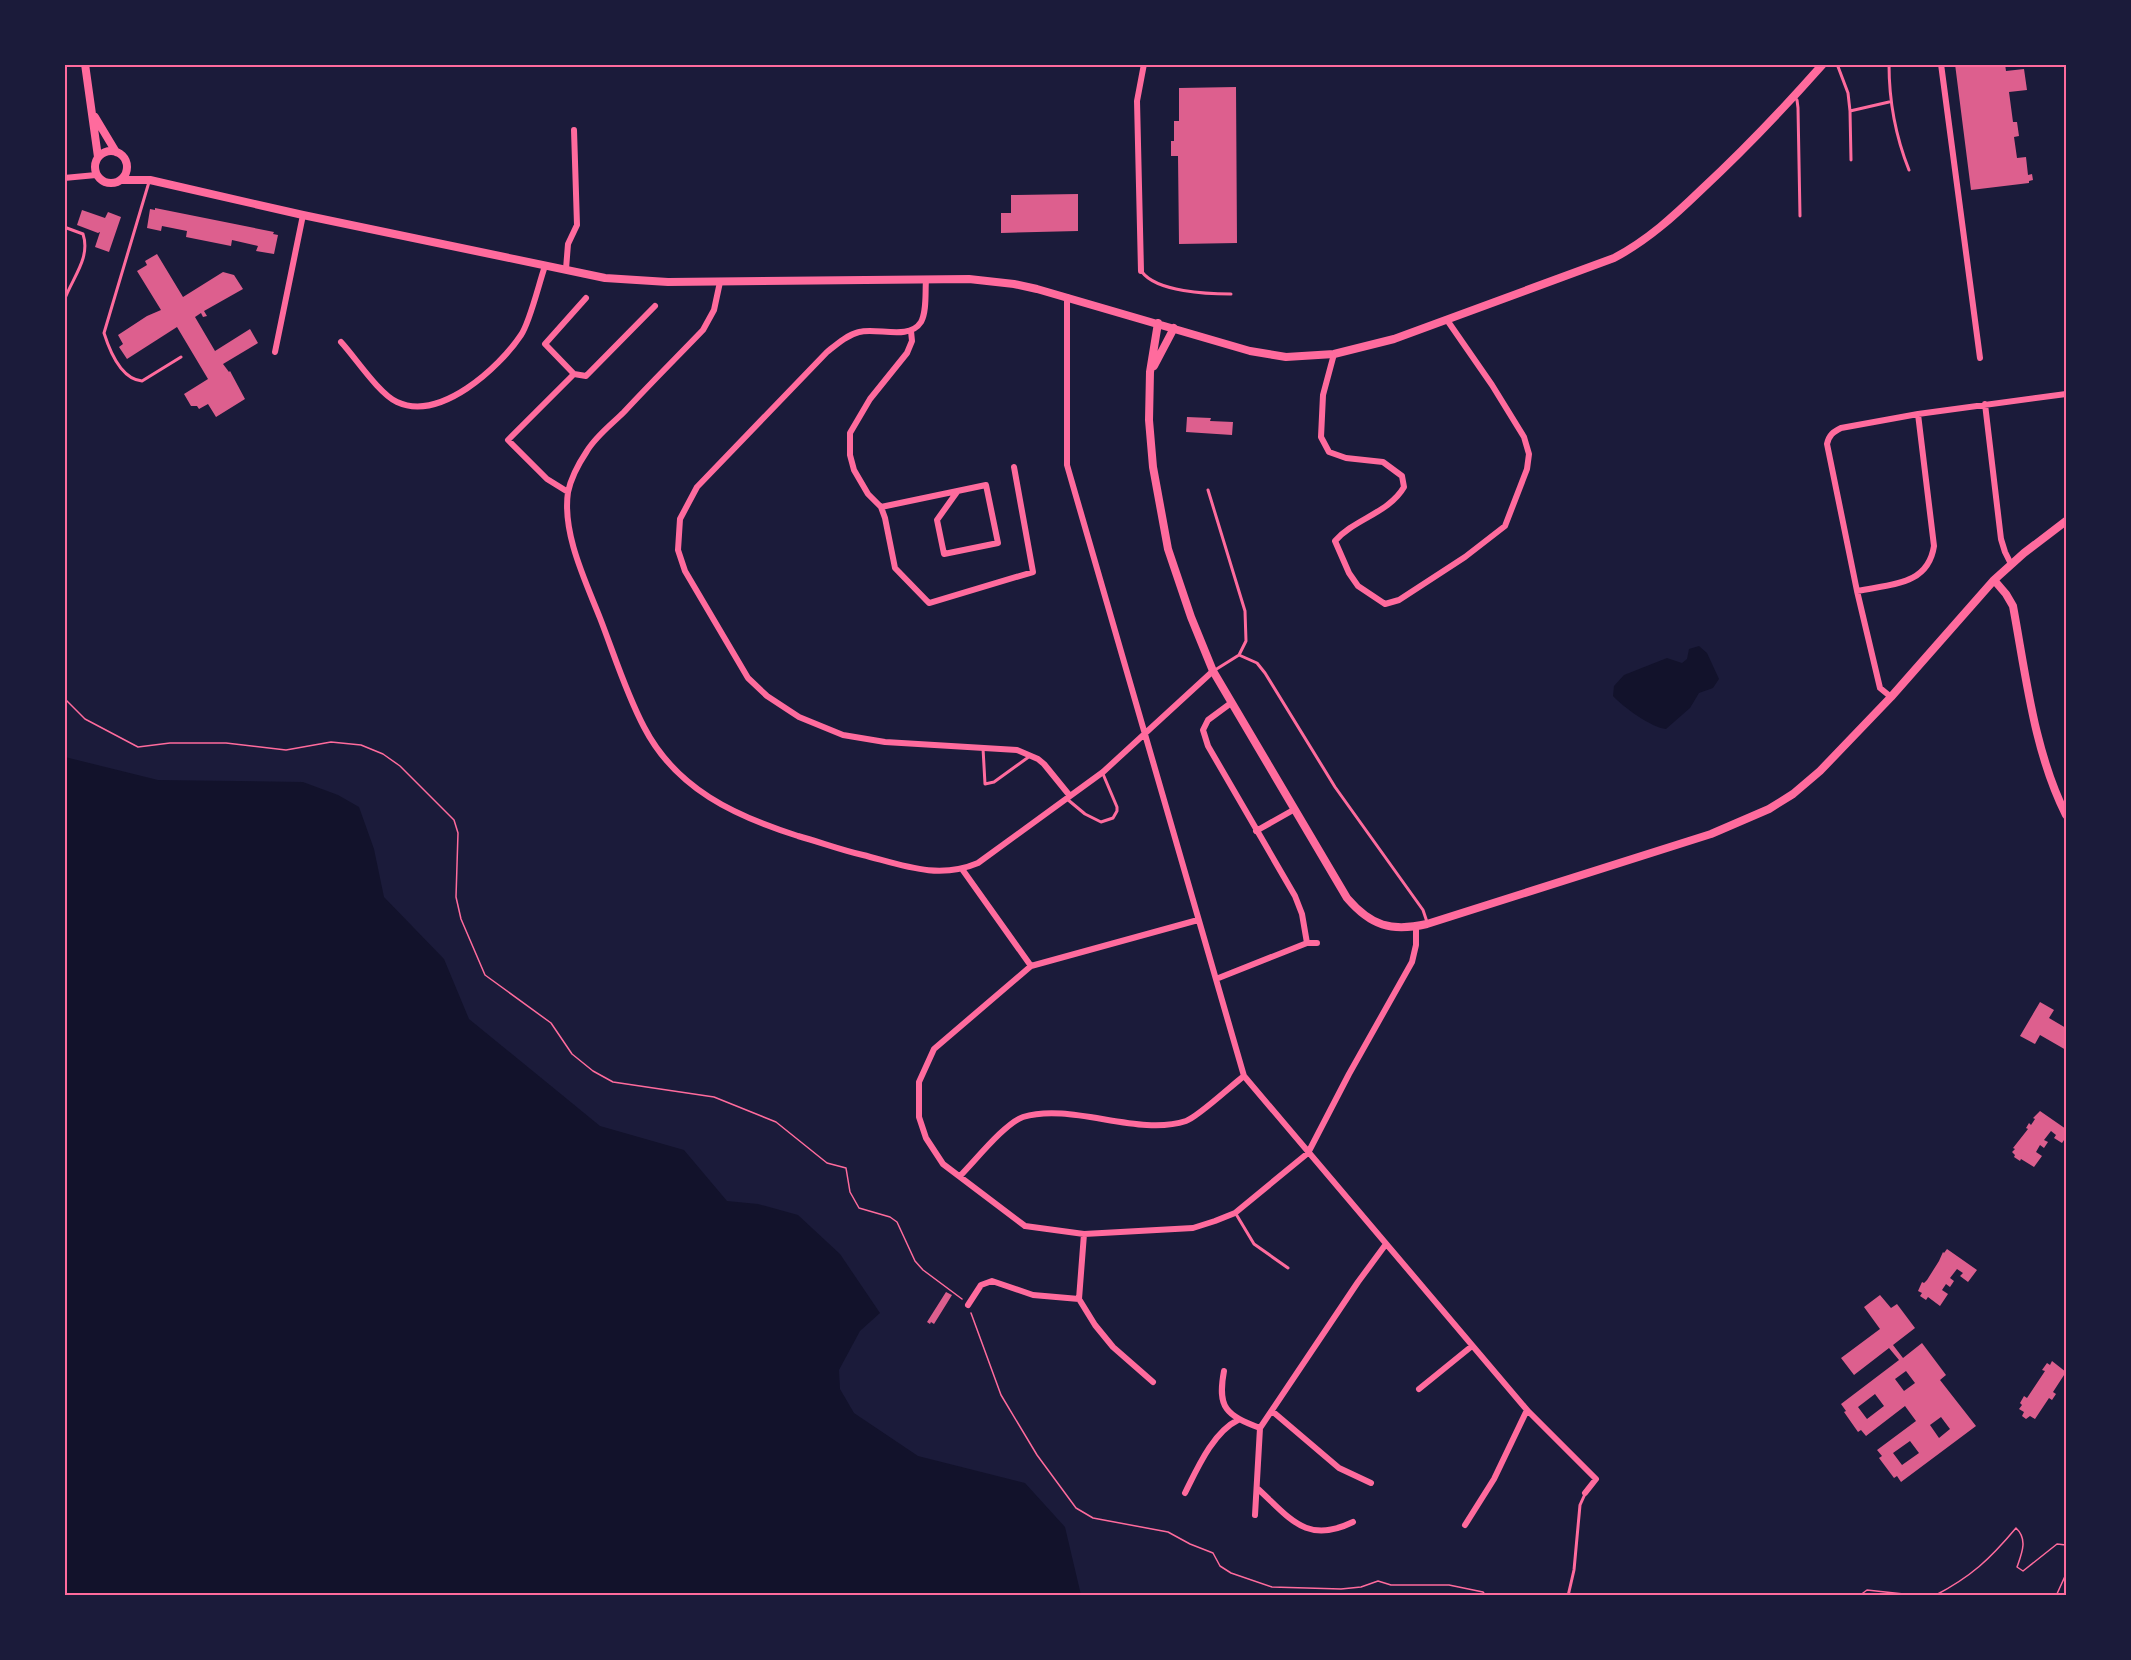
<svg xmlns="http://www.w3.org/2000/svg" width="2131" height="1660" font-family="Spectral,serif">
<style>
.water{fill:#12122b}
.building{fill:#dd5f8e;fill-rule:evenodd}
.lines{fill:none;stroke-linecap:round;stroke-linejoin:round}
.path{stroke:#ff6b9d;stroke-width:1.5}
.service{stroke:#ff6b9d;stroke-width:3}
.minor{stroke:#ff6b9d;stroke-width:6}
.tertiary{stroke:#ff6b9d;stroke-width:8}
.neatline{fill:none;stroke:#ff6b9d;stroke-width:2}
</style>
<rect width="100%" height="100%" fill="#1b1b3a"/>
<path class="water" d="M 1699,646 L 1707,653 L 1719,679 L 1713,688 L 1699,693 L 1690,708 L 1666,729 C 1652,728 1623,707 1613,696 L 1614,686 L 1624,675 L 1667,658 L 1682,663 L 1687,659 L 1689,649 Z
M 65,757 L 158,780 L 303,782 L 338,795 L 359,807 L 374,849 L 384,897 L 444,959 L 469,1019 L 600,1126 L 684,1150 L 727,1201 L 758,1204 L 798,1215 L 840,1254 L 880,1313 L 860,1331 L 839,1370 L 840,1389 L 854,1413 L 918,1456 L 1025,1483 L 1065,1527 L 1081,1595 L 65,1595 Z"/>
<path class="building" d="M 1955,64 L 2005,64 L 2006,71 L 2024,69 L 2027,90 L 2009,92 L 2013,122 L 2017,122 L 2019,136 L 2014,137 L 2017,158 L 2026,157 L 2028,175 L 2032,174 L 2033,180 L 2029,181 L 2029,183 L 1971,190 Z
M 1236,87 L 1237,243 L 1179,244 L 1178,156 L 1171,156 L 1171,141 L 1174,141 L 1174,121 L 1179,121 L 1179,88 Z
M 1078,194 L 1078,231 L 1001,233 L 1001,213 L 1011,213 L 1011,195 Z
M 155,208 L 274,232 L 273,234 L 278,235 L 274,254 L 256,251 L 258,246 L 232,240 L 231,246 L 186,237 L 187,231 L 162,226 L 161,231 L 147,228 L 150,209 L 155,210 Z
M 82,210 L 105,218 L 108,212 L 121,217 L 109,252 L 95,247 L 100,232 L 98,233 L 77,225 Z
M 157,254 L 183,297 L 223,272 L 234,275 L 243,289 L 204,311 L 207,316 L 203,317 L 201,313 L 195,317 L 215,351 L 250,329 L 258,343 L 223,364 L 229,372 L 230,371 L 245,399 L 216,417 L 208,404 L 199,409 L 197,406 L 191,406 L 184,394 L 208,379 L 177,327 L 127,359 L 119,347 L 123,344 L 118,335 L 147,316 L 161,310 L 137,271 L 147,265 L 145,261 Z
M 1187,417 L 1211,418 L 1210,421 L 1233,422 L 1232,435 L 1186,432 Z
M 2040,1002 L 2054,1010 L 2049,1018 L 2066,1028 L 2066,1050 L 2040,1035 L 2035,1044 L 2020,1036 Z
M 2040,1111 L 2066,1129 L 2066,1137 L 2062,1143 L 2054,1138 L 2056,1135 L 2051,1131 L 2044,1140 L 2048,1142 L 2044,1148 L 2040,1145 L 2036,1152 L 2042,1156 L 2034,1167 L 2021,1159 L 2020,1161 L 2014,1157 L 2015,1155 L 2012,1152 L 2015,1149 L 2013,1148 L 2028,1129 L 2026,1128 L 2029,1123 L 2031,1125 L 2035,1119 L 2033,1118 Z
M 1947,1249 L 1977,1270 L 1968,1282 L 1960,1276 L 1963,1273 L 1957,1269 L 1950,1278 L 1954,1281 L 1950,1287 L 1946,1284 L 1942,1290 L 1948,1294 L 1940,1306 L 1928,1297 L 1926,1300 L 1920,1296 L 1922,1293 L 1918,1291 L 1922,1282 L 1924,1283 L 1927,1280 L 1939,1261 L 1943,1252 L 1944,1253 Z
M 946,1292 L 952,1295 L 934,1324 L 931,1322 L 930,1324 L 927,1322 Z
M 1880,1295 L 1891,1308 L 1897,1304 L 1915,1328 L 1893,1345 L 1903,1358 L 1922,1343 L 1946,1375 L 1940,1380 L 1976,1426 L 1901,1482 L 1897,1476 L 1894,1478 L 1879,1458 L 1882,1456 L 1877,1450 L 1916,1421 L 1905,1406 L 1866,1436 L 1861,1430 L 1858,1432 L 1844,1412 L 1846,1411 L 1841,1404 L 1899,1360 L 1889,1348 L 1854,1375 L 1841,1358 L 1880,1329 L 1864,1307 ZM 1906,1371 L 1915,1383 L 1904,1391 L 1895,1379 ZM 1875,1394 L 1884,1406 L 1867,1419 L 1858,1407 ZM 1941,1417 L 1950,1429 L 1939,1438 L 1930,1425 ZM 1910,1441 L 1919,1453 L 1902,1465 L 1893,1453 Z
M 2052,1361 L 2066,1372 L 2053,1392 L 2056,1394 L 2052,1400 L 2049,1398 L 2035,1419 L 2030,1416 L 2026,1419 L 2022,1416 L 2024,1412 L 2019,1409 L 2022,1405 L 2020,1403 L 2024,1396 L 2027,1398 L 2045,1371 L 2042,1370 L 2047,1363 L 2050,1365 Z"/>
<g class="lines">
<path class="path" d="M 64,698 L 85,719 L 138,747 L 170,743 L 226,743 L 286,750 L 331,742 L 361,745 L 383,754 L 400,766 L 454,820 L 458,833 L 456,897 L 461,919 L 485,975 L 551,1023 L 572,1054 L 593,1071 L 613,1082 L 714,1097 L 776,1122 L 827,1163 L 846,1168 L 850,1192 L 859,1208 L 890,1217 L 897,1222 L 915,1261 L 923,1270 L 962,1299
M 971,1313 L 1001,1395 L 1037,1455 L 1076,1508 L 1093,1518 L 1168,1532 L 1190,1544 L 1213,1553 L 1220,1566 L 1231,1573 L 1272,1587 L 1341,1589 L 1361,1587 L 1378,1581 L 1391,1585 L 1449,1585 L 1483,1592 L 1486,1596
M 1859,1596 L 1867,1590 L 1922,1596
M 1934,1596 C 1971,1577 1990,1559 2016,1528 C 2028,1539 2022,1553 2017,1567 L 2023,1571 L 2057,1544 L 2066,1545
M 2056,1596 L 2066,1574"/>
<path class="service" d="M 1837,64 L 1848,93 L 1850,111 L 1851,160
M 1889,64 C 1889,102 1895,135 1909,170
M 1794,97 L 1797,100 L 1798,108 L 1800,216
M 1850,111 L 1889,102
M 149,182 L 104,333 C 110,352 121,379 142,381 L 181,357
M 64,227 L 83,234 C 91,258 72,278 64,301
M 1142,272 C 1157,292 1208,294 1231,294
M 1208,490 L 1245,611 L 1246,641 L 1239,655
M 1215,670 L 1239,655 L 1257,663 L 1265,673 L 1335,787 L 1423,910 L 1427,922
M 983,748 L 985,784 L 994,782 L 1030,756
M 1067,799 L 1085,814 L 1101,822 L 1113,818 L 1117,811 L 1117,807 L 1103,774
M 1236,1214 L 1254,1244 L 1288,1268
M 1568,1596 L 1574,1570 L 1580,1505 L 1585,1494"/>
<path class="minor" d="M 1941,64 L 1980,358
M 64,178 L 96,175
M 566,269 L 568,244 L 577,225 L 574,130
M 1141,271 L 1137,101 L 1144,64
M 926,280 C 925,292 927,311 921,322 C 909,341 877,327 859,332 C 847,335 837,344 827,352 L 697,487 L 680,519 L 678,550 L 685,571 L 748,678 L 767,696 L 799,717 L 843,735 L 885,742 L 1017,750 L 1038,759 L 1044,764 L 1070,796
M 720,282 L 714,310 L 703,330 C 677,357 650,384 624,412 C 612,424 596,436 587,451 C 579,463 571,478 568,492 C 562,533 585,580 600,618 C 614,654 626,693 644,727 C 676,789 735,816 798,836 C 820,842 841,850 863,855 C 902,865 938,880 978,863 L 1103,772 L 1213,671
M 1067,297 L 1067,465 L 1244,1076 L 1527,1410 L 1596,1479 L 1585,1493
M 911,331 L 912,341 L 907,353 L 870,399 L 850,433 L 850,455 L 854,470 L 868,494 L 881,507 L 885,518 L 895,568 L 929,603 L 1033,572 L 1014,467
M 341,342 C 355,357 379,394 397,402 C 440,422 499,368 521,335 C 530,322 539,283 545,266
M 275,352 L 303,215
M 1334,354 L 1323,395 L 1321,437 L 1329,452 L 1346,458 L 1383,462 L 1402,476 L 1404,487 C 1389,513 1354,519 1335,541 L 1349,573 L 1358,586 L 1385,604 L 1399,600 L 1465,557 L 1505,526 L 1527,469 L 1529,454 L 1524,437 L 1492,385 L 1447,320
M 574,374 L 545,344 L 586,298
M 1985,404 L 2001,539 L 2005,552 L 2011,564
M 1918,414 L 2066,394
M 568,492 L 547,479 L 508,440 L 574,374 L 586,376 L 655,306
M 881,507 L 986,485 L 998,543 L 944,554 L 937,520 L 957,492
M 1857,591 L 1827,444 C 1829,435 1833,432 1841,428 L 1918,414 L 1934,546 C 1928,586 1890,584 1857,591 L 1880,688 L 1891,697
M 1231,703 L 1208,720 L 1203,730 L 1208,746 L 1295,896 L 1302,914 L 1307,943
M 1256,831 L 1295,809
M 962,869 L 1031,966
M 1198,920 L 1031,966 L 934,1049 L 919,1082 L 919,1117 L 926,1138 L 943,1164 L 1025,1226 L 1084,1234 L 1193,1228 L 1215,1221 L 1235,1213 L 1308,1153 L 1349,1074 L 1412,962 L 1416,945 L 1416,927
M 1216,979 L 1307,943 L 1317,943
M 960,1176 C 975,1161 1005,1123 1023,1117 C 1071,1102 1138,1137 1186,1121 C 1198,1117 1232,1085 1244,1076
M 1084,1234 L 1079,1299 L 1095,1325 L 1113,1347 L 1153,1382
M 968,1305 L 981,1285 L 992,1281 L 1033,1295 L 1079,1299
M 1224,1371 C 1217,1408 1226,1415 1260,1428
M 1419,1389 L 1472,1346
M 1272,1411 L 1339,1468 L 1371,1483
M 1257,1488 C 1290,1518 1306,1545 1353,1522
M 1185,1493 C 1197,1469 1213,1432 1238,1420
M 1255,1515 L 1260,1428 L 1358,1282 L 1386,1244
M 1465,1525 L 1494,1479 L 1527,1410"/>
<path class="tertiary" d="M 85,64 L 98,157
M 95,117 L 116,152
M95 167a16 16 0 1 1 32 0a16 16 0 1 1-32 0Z
M 121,180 L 150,180 L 303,215 L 605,278 L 668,282 L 969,279 L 1014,284 L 1037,289 L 1250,351 L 1286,357 L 1334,354 L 1394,339 L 1614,258 C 1648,240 1674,216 1701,190 C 1744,150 1784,108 1823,64
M 1158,323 L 1150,372 L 1149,420 L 1153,467 L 1168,549 L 1191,617 L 1213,671 L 1347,898 C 1371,926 1391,932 1427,924 L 1711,834 L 1769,809 L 1793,794 L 1820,771 L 1891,697 L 1994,580 L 2024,553 L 2066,521
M 1154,366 L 1174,328
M 1994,580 L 2006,594 L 2013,606 C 2026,676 2034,751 2066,815"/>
</g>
<rect width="2131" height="1660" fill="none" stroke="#1b1b3a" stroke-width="132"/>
<rect x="66" y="66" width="1999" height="1528" class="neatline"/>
</svg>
